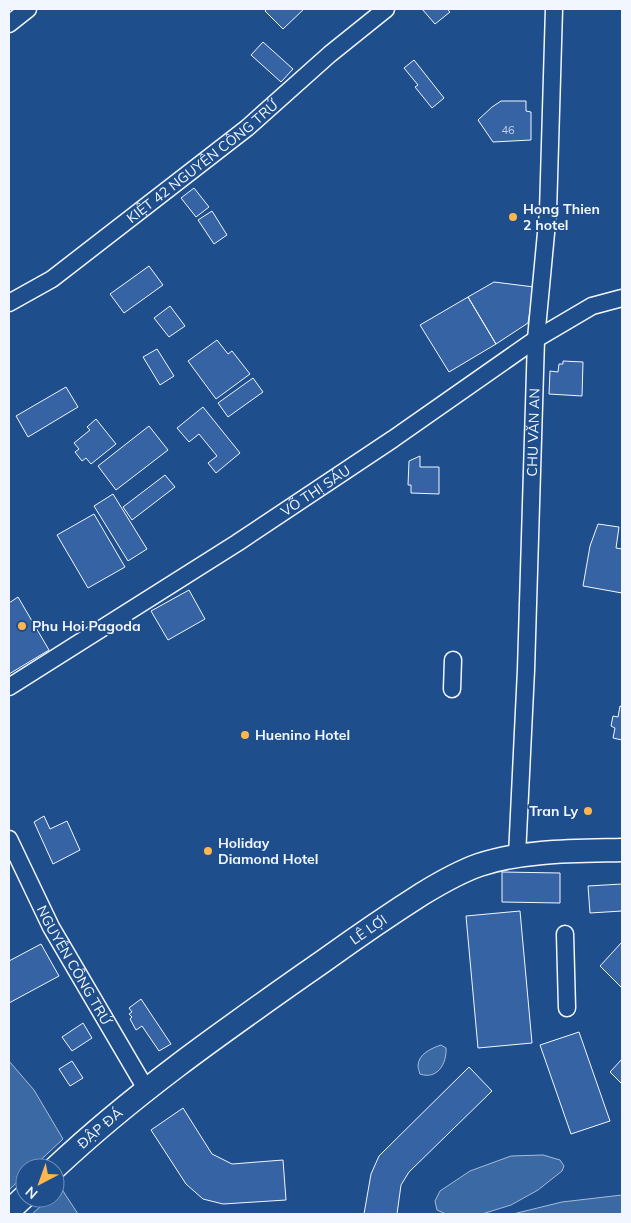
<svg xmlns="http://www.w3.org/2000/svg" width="631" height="1223" font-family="Mulish,sans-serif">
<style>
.water{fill:#3b69a3;stroke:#a8bbd7}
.building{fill:#3563a3;stroke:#f2f6ff}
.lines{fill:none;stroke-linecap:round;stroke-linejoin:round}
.minor-casing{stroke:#f2f6ff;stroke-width:19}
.secondary-casing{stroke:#f2f6ff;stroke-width:25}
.minor{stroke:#1f4e8c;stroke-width:16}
.secondary{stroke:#1f4e8c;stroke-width:22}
.poi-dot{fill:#ffb74d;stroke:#1f4e8c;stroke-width:2}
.labels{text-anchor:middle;stroke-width:4;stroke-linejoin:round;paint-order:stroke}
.number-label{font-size:11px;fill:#c3d1e8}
.street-label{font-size:14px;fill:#f2f6ff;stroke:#1f4e8c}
.poi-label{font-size:14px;font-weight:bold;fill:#f2f6ff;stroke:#1f4e8c;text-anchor:start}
</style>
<rect width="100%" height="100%" fill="#1f4e8c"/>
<path class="water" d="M 441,1045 L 446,1048 C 447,1064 437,1080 420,1074 C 419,1071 418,1068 418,1066 C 418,1054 432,1048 441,1045 Z
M 9,1061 L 34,1090 L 63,1139 L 32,1168 L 25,1168 L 25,1175 L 9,1190 Z
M 543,1155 L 560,1160 L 564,1166 L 562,1171 L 538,1190 L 511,1205 L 482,1214 L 446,1214 L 437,1210 L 435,1201 L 440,1191 L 470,1171 L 511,1156 Z
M 61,1188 L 78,1214 L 32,1214 L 50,1198 L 55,1198 L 55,1193 Z
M 622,1195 L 622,1214 L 513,1214 L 562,1202 Z"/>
<path class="building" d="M 267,9 L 304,9 L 283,29 L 265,11 Z
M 422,9 L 447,9 L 450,12 L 435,24 Z
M 263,42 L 293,69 L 281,82 L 251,55 Z
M 414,60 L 444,98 L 432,108 L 415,87 L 418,85 L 404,68 Z
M 501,101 L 526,101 L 526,111 L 531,112 L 531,140 L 493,142 L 478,120 L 492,107 Z
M 194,188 L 209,207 L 196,217 L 181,198 Z
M 212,211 L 227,235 L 214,244 L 198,220 Z
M 149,266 L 163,285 L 124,313 L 110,294 Z
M 494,282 L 534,287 L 528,323 L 496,344 L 468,297 Z
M 468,297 L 496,344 L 449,372 L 420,325 Z
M 170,306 L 185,326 L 169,337 L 154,318 Z
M 217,340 L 228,354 L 232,351 L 250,374 L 216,399 L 188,361 Z
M 157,349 L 174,376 L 160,385 L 143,357 Z
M 563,361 L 583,362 L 582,396 L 549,394 L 550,371 L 558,372 L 559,364 L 563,364 Z
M 253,378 L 263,392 L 228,417 L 218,403 Z
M 66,387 L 78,407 L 28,437 L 16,416 Z
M 203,407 L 240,453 L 216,473 L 208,463 L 217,456 L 199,434 L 189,442 L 177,428 Z
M 96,419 L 116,444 L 91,464 L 86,458 L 82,461 L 75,452 L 79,449 L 74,443 L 90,430 L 87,427 Z
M 149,426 L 168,450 L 116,490 L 98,466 Z
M 420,456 L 420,467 L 439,467 L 439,494 L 411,493 L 411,485 L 408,485 L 409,461 Z
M 165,475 L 175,487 L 132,520 L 123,507 Z
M 113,494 L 147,549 L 128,561 L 94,506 Z
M 94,514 L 125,567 L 88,588 L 57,535 Z
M 598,524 L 619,527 L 616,548 L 622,549 L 622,593 L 583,586 L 590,546 Z
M 189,590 L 205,619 L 168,640 L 151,611 Z
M 18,597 L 49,650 L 9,674 L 9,603 Z
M 620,706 L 622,707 L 622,740 L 613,738 L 615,728 L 611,726 L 613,716 L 618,717 Z
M 44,816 L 50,829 L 67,821 L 80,850 L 53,864 L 34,822 Z
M 502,872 L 560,873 L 560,903 L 502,902 Z
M 622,884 L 622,911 L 590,913 L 588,886 Z
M 520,911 L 532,1043 L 478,1048 L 466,916 Z
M 622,942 L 622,988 L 600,966 Z
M 41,944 L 59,976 L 9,1003 L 9,961 Z
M 141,999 L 171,1044 L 159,1051 L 142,1026 L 136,1030 L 130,1019 L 132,1017 L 129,1014 L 132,1012 L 129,1008 Z
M 83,1023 L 92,1038 L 72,1051 L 62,1037 Z
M 579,1032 L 610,1121 L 571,1134 L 540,1045 Z
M 622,1059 L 622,1084 L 610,1072 Z
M 72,1061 L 83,1078 L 70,1086 L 59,1069 Z
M 469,1067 L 492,1091 L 409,1172 L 401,1185 L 397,1214 L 364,1214 L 371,1174 L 379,1156 Z
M 183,1108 L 212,1154 L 232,1164 L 283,1160 L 286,1200 L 223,1204 L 203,1199 L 186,1184 L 151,1130 Z"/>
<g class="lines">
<defs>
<g id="minor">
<path d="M 9,24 L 28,9"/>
<path id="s1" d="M 9,303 L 52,279 L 247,128 L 330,54 L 386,9"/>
<path id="s2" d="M 9,687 L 237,543 L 393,439 L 536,339 L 592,306 L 622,298"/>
<path d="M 452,689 L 453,660"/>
<path id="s3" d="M 9,839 L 51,927 L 146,1089"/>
<path id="s4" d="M 517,856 L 526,670 L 536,339 L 548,212 L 554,9"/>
<path d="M 565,934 L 567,1008"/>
</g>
<g id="secondary">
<path id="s5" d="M 55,1168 C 139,1089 231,1026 325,960 C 357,937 389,915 422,894 C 440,883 459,872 479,865 C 524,850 576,851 622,850"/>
<path d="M 9,1211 L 25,1196"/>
</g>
</defs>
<use href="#minor" class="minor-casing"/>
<use href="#secondary" class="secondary-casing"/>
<use href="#minor" class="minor"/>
<use href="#secondary" class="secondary"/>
</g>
<g class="poi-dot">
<circle cx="513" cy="217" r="5"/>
<circle cx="22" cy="626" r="5"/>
<circle cx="245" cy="735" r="5"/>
<circle cx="588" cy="811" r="5"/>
<circle cx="208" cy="851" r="5"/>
</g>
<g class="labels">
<g class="number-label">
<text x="508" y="134">46</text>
</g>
<g class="street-label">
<text dy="5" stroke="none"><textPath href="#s1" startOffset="240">KIỆT 42 NGUYỄN CÔNG TRỨ</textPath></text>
<text dy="5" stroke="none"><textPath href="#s4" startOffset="424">CHU VĂN AN</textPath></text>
<text dy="5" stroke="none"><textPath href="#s2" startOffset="364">VÕ THỊ SÁU</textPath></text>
<text dy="5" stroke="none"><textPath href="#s5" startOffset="394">LÊ LỢI</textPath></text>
<text dy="5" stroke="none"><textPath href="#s3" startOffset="142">NGUYỄN CÔNG TRỨ</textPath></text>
<text dy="5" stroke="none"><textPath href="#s5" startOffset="60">ĐẬP ĐÁ</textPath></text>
</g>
<g class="poi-label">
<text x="523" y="214">Hong Thien<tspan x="523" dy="16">2 hotel</tspan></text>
<text x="32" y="631">Phu Hoi Pagoda</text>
<text x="255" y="740">Huenino Hotel</text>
<text x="578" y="816" text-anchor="end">Tran Ly</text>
<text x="218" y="848">Holiday<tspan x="218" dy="16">Diamond Hotel</tspan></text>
</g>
</g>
<rect width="631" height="1223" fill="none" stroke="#f2f6ff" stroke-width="20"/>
<g transform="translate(40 1183) rotate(221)"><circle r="24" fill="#1f4e8c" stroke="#7391ba"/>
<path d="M0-4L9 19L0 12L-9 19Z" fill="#ffb74d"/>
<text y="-8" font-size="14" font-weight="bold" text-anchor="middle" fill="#f2f6ff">N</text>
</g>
</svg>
